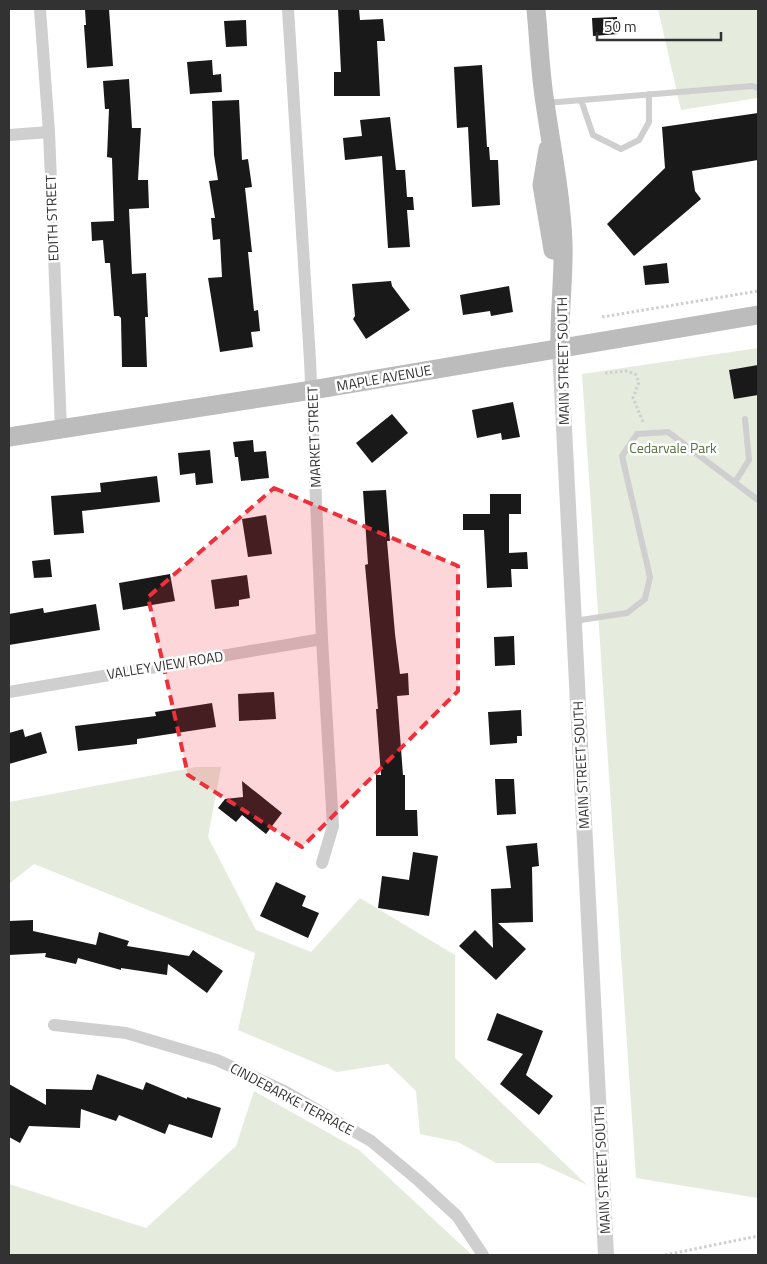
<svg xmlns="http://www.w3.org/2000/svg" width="767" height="1264" font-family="'Titillium Web',sans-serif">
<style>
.green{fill:#e5ecde}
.building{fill:#191919}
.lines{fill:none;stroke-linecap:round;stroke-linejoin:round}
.path{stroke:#cfcfcf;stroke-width:3;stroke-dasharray:2.5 2.5;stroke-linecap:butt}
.service{stroke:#cfcfcf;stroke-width:6}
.minor{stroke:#cfcfcf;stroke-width:12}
.tertiary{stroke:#cfcfcf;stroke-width:16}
.secondary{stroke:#bcbcbc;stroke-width:19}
.marked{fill:#ee303b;fill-opacity:0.2;stroke:#ee303b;stroke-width:4;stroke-dasharray:10 6;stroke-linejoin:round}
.labels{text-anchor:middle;stroke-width:5;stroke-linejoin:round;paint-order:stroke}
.street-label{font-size:14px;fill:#323232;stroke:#fff}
.park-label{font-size:14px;fill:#54723c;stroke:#fff}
</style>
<rect width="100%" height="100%" fill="#fff"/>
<path class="green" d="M 658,9 L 758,9 L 758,98 L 681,110 Z
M 758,348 L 758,1198 L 636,1178 L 582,374 Z
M 197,767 L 221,767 L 208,837 L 256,930 L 311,952 L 360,898 L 455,955 L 455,1058 L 587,1185 L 539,1163 L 496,1163 L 458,1142 L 420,1134 L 416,1091 L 388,1064 L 337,1072 L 238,1030 L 255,953 L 34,864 L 9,884 L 9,802 Z
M 254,1091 L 359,1150 L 472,1255 L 9,1255 L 9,1184 L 146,1228 L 236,1146 Z"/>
<path class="building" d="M 85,9 L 109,9 L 113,66 L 87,68 L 84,25 L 86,25 Z
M 338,9 L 359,9 L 360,20 L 383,19 L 385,41 L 377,41 L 380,96 L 334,96 L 334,72 L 341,72 Z
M 617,17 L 618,34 L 593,36 L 592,18 Z
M 246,20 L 247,46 L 226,47 L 224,21 Z
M 212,60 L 213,75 L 221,74 L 222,92 L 190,94 L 187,62 Z
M 482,65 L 487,147 L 489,147 L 490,160 L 498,160 L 500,205 L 472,207 L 468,127 L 457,128 L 454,67 Z
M 129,79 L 132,128 L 141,128 L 138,180 L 148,180 L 149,208 L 129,209 L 132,274 L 146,273 L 148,317 L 145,317 L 147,367 L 122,367 L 121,318 L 119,316 L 114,316 L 110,263 L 105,263 L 103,240 L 92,241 L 91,222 L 114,221 L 112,158 L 107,157 L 109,109 L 105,109 L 103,81 Z
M 239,100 L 242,160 L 248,159 L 252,187 L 245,188 L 252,252 L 248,252 L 254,311 L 258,310 L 260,331 L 251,332 L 253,347 L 220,352 L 208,278 L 222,277 L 220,239 L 213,240 L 211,218 L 215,218 L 209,181 L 218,180 L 214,155 L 212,101 Z
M 758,113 L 758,160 L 692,171 L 695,191 L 701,199 L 634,256 L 607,224 L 665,168 L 662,127 Z
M 390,117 L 396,170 L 405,170 L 407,197 L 413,197 L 414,210 L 407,210 L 410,247 L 388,248 L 382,156 L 345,160 L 343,138 L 362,136 L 360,120 Z
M 667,263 L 669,283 L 645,285 L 643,266 Z
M 391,281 L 392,286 L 410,310 L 366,339 L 353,319 L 355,316 L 352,284 Z
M 509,286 L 513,312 L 491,316 L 490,311 L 463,315 L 460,295 Z
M 758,365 L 758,395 L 734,399 L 729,370 Z
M 513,402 L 520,437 L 502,440 L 501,433 L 477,438 L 472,410 Z
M 392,414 L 408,433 L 372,463 L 356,443 Z
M 253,440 L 254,452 L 266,451 L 269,478 L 241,481 L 238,457 L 235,457 L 233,442 Z
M 210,450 L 213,483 L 196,485 L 195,473 L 180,475 L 178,453 Z
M 157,476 L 160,502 L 82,511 L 84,533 L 54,535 L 51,496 L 101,492 L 100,483 Z
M 386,490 L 390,541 L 387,541 L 395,634 L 400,674 L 408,673 L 409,695 L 397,696 L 403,775 L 405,775 L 405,810 L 417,810 L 418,836 L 376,836 L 376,775 L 381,775 L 376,709 L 378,709 L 365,565 L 368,564 L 363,491 Z
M 490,494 L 521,494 L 521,514 L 509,514 L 509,553 L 527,552 L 528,569 L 511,569 L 512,587 L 487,588 L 484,530 L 463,530 L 463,514 L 490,514 Z
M 266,515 L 272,554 L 248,557 L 242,519 Z
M 50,559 L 52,577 L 34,578 L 32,561 Z
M 170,574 L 175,601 L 123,610 L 119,583 Z
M 247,575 L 250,598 L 239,600 L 239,606 L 215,609 L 211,580 Z
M 96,604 L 100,630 L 9,645 L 9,614 L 43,608 L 44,613 Z
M 514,636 L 515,665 L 495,666 L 494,637 Z
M 274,692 L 276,719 L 239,721 L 238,694 Z
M 212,703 L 216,727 L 137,739 L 137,744 L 78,751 L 75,726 L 156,716 L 155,712 Z
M 521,710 L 522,736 L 517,736 L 517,743 L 490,745 L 488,712 Z
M 23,729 L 25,737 L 41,732 L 47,753 L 9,764 L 9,733 Z
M 495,779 L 514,779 L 516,814 L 497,815 Z
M 242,781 L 282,813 L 266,834 L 242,815 L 236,822 L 218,808 L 225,799 L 243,797 Z
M 537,843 L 539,866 L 532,867 L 533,922 L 498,923 L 526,949 L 496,980 L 459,946 L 475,930 L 493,948 L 491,889 L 511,888 L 506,846 Z
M 413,852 L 438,856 L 429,916 L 378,908 L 382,876 L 409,880 Z
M 276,882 L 306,896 L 302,906 L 319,913 L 308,938 L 260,916 Z
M 33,920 L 33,931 L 96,945 L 99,932 L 129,941 L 127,946 L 189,956 L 193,950 L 223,971 L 207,993 L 168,964 L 167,975 L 121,968 L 121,970 L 78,958 L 76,964 L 45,957 L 46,953 L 9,955 L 9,921 Z
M 497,1013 L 543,1031 L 526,1075 L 553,1096 L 539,1115 L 500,1084 L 523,1054 L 487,1040 Z
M 97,1074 L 143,1090 L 146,1082 L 187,1099 L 187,1097 L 221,1108 L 212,1138 L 169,1124 L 165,1134 L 119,1115 L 116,1121 L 81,1109 L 80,1128 L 29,1126 L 20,1143 L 9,1137 L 9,1084 L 46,1105 L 46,1089 L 92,1090 Z"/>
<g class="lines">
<path class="path" d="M 602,317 L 758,291
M 605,373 L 626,371 L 635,374 L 639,382 L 633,398 L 644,424
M 665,1255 L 758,1236"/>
<path class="service" d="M 581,100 L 593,135 L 621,149 L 639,140 L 649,122 L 649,94
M 546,103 L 752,86 L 758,88
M 735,482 L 749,460 L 745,419
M 574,621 L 627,613 L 645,599 L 650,577 L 622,456 L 637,434 L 668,432 L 758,500"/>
<path class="minor" d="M 40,9 L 49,132 L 61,428
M 288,9 L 310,360 L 322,639 L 333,826 L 322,863
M 9,135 L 49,132
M 9,692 L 322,639
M 54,1025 L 126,1033 L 217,1060 L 284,1091 L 371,1141 L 419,1181 L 457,1216 L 483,1255"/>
<path class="tertiary" d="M 560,349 L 606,1255"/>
<path class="secondary" d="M 536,9 C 539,40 540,72 545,103 C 552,151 561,194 563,243 C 564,278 559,313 560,349
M 548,149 L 542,185 L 553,250
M 9,437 L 312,390 L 758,315"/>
</g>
<path class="marked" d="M 274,488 L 458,566 L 458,691 L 302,847 L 188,775 L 148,597 Z"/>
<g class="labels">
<g class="street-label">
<text transform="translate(52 218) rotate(-92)" y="5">EDITH STREET</text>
<text transform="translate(563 361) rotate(-91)" y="5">MAIN STREET SOUTH</text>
<text transform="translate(384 378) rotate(-10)" y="5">MAPLE AVENUE</text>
<text transform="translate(314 437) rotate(-92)" y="5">MARKET STREET</text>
<text transform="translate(165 665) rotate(-9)" y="5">VALLEY VIEW ROAD</text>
<text transform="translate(581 765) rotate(-93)" y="5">MAIN STREET SOUTH</text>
<text transform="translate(292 1099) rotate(28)" y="5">CINDEBARKE TERRACE</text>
<text transform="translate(602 1170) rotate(-93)" y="5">MAIN STREET SOUTH</text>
</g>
<g class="park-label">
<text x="673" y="453">Cedarvale Park</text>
</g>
</g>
<rect width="767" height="1264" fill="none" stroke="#323232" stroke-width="20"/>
<path d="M597 32v8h124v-8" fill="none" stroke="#323232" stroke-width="2.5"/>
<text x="604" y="32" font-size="15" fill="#323232" stroke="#ffffff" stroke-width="4" paint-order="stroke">50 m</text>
</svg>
